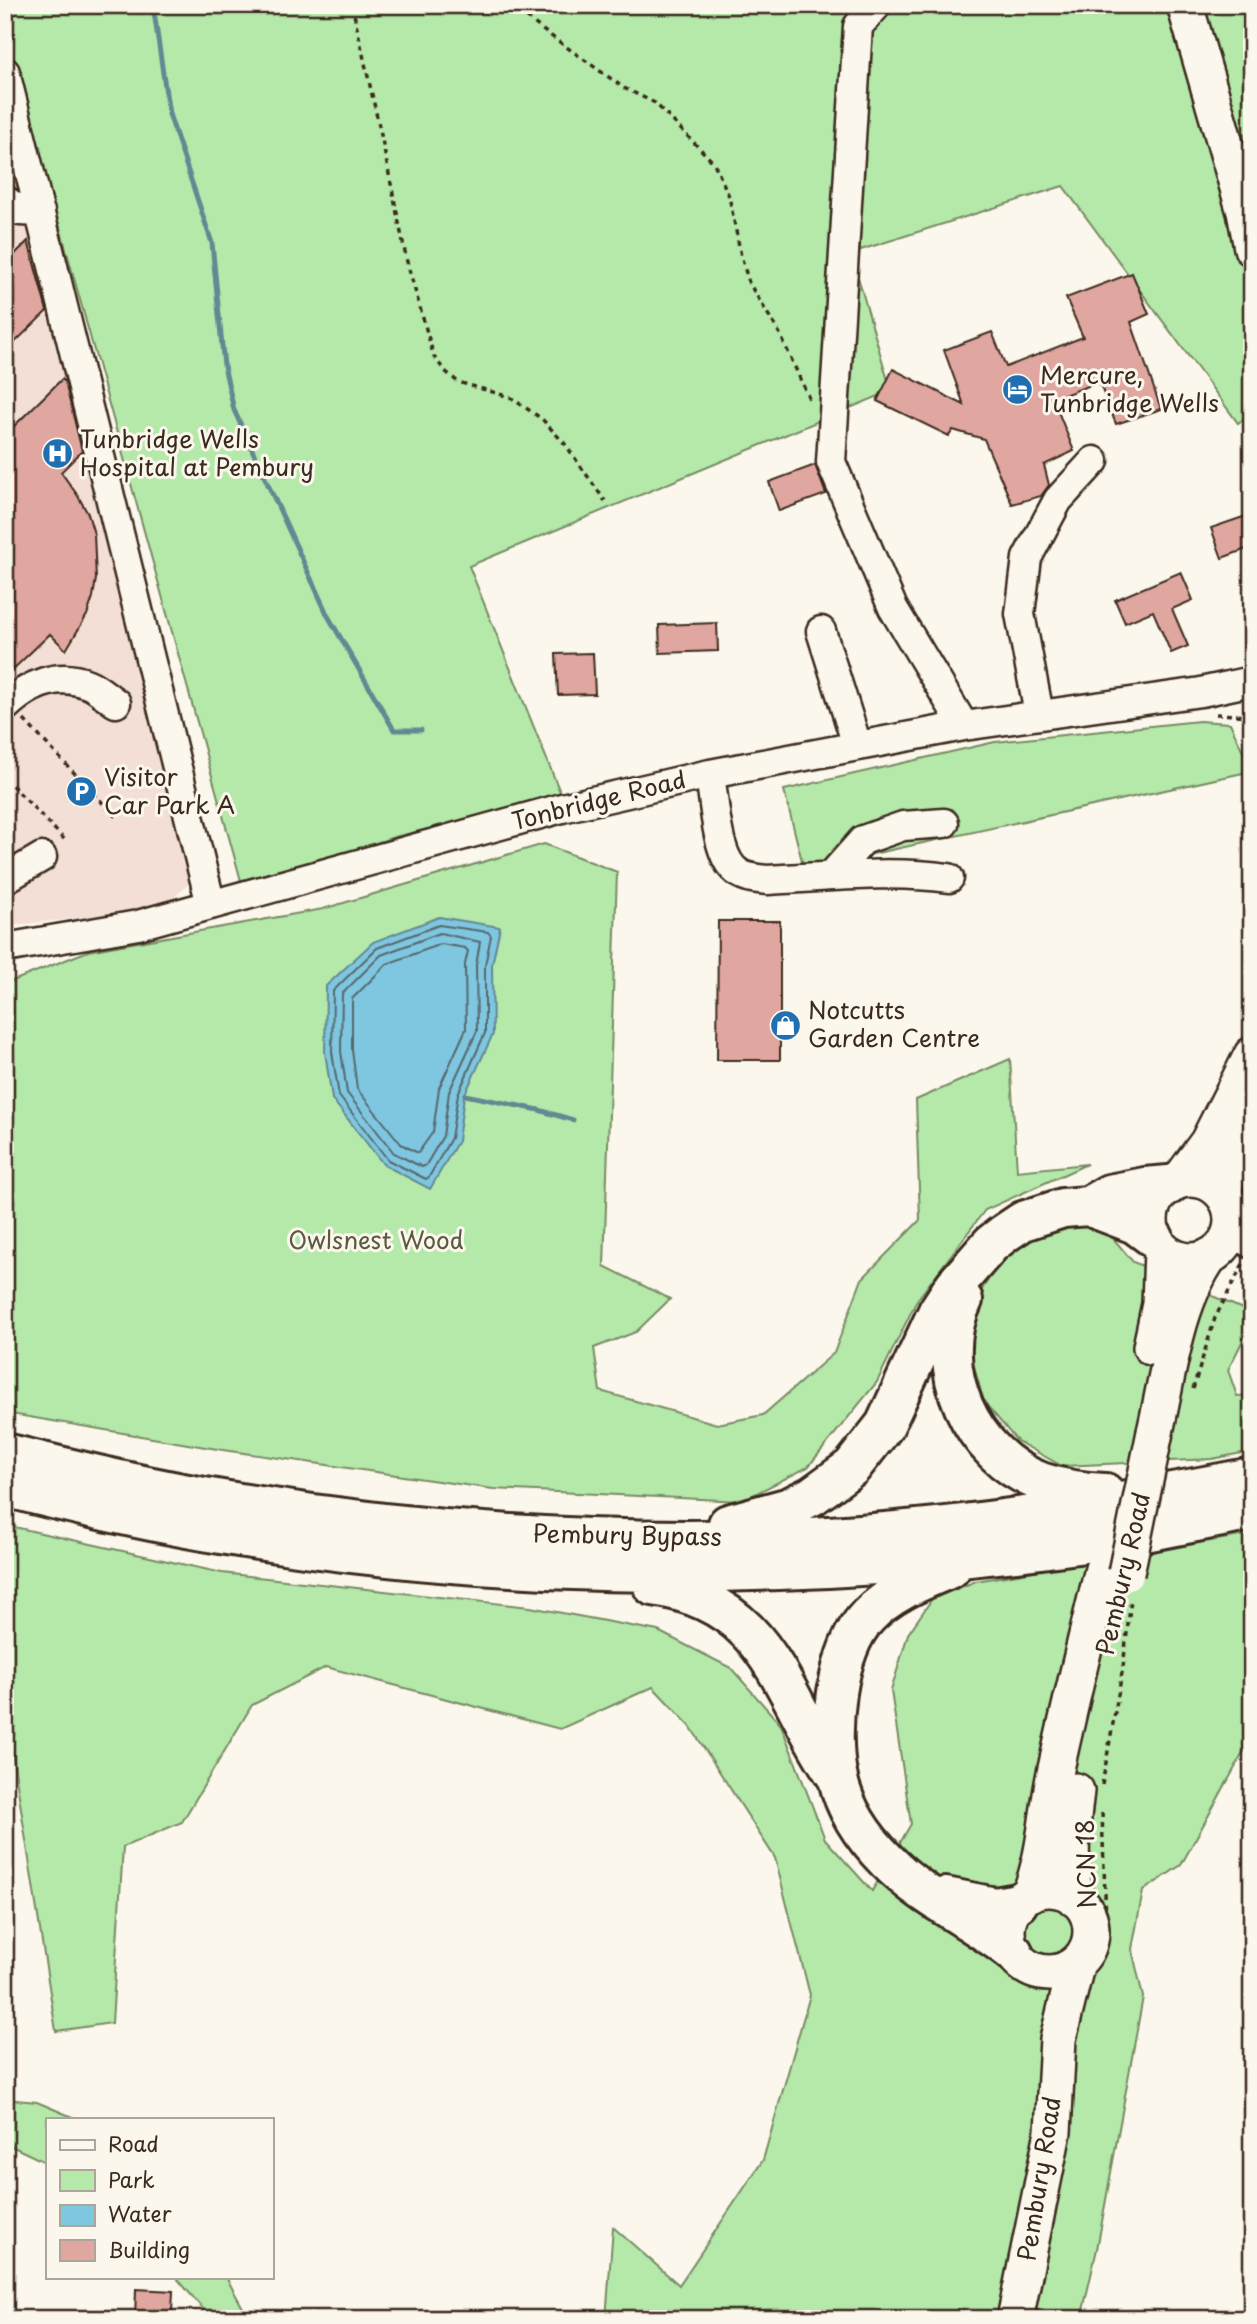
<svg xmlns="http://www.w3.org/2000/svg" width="1257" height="2324" font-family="'Playpen Sans',sans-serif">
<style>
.built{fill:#f3dfd5}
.green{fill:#b4e9aa;stroke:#788a64;stroke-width:2}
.water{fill:#7fc6e0;stroke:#648892;stroke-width:2}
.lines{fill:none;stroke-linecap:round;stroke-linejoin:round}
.shore{stroke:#56686c;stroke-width:2}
.stream{stroke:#648892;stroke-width:5}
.building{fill:#e0a6a0;stroke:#3b2a1e;stroke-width:2}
.minor-casing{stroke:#3b2a1e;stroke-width:33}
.major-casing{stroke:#3b2a1e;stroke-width:40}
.highway-casing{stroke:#3b2a1e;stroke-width:44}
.path{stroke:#3b2a1e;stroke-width:3.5;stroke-dasharray:5 5;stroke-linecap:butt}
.minor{stroke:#fbf7ec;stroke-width:28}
.major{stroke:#fbf7ec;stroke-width:35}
.highway{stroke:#fbf7ec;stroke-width:38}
.major-bridge-casing{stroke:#3b2a1e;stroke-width:40;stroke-linecap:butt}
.major-bridge{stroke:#fbf7ec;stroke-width:35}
.labels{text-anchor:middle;stroke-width:6;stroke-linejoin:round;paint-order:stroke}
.poi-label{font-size:24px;fill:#3b2a1e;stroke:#fbf7ec;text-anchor:start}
.street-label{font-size:24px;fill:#3b2a1e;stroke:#fbf7ec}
.park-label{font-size:24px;fill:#595a41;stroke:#fbf7ec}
</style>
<rect width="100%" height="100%" fill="#fbf7ec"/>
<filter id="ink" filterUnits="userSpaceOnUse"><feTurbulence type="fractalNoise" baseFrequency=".0143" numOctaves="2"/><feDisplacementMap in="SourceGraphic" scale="14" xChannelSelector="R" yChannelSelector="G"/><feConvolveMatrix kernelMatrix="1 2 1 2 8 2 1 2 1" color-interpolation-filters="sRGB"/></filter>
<g filter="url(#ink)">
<path class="built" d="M 5,47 L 213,861 L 166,905 L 81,918 L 5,926 Z"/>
<path class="green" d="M 5,5 L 1252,5 L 1252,413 L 1238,423 L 1063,186 L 851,253 L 891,391 L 469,566 L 562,797 L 394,837 L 243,888 L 5,29 Z
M 1199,721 L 1230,723 L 1252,771 L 804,869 L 784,790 L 995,742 Z
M 544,844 L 617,872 L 604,1266 L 670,1299 L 636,1332 L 594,1348 L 600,1391 L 717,1424 L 763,1415 L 834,1353 L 862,1279 L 920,1220 L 916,1100 L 1010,1059 L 1017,1171 L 1087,1164 L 985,1210 L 917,1300 L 877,1382 L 808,1467 L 741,1501 L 493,1489 L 223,1450 L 5,1413 L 5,984 L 88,951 L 323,909 Z
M 1083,1223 L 1113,1238 L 1133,1262 L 1252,1313 L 1252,1322 L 1228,1370 L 1237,1396 L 1252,1395 L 1252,1451 L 1212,1459 L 1062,1466 L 1017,1441 L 984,1402 L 969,1349 L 981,1291 L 1005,1253 L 1045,1232 Z
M 5,1525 L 222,1573 L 530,1607 L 658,1631 L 731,1668 L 781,1725 L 825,1839 L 872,1891 L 911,1824 L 891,1691 L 908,1634 L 932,1599 L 976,1581 L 1252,1534 L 1252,1737 L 1181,1865 L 1143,1891 L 1132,1949 L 1143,1997 L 1097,2249 L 1081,2319 L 606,2319 L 613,2227 L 679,2285 L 763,2160 L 810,1995 L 775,1858 L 690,1726 L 653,1687 L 560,1729 L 326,1667 L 252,1705 L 182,1822 L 123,1847 L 112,2023 L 56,2031 L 5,1707 Z
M 5,2099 L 37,2102 L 77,2119 L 47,2119 L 47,2163 L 5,2143 Z
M 176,2277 L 226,2277 L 249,2319 L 204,2319 L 203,2309 Z"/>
<path class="water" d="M 439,917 L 500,927 L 492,965 L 493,1034 L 464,1096 L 458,1141 L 430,1189 L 384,1165 L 332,1099 L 325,1052 L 326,986 L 373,942 Z"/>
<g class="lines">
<path class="shore" d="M 439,925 L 488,932 L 491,936 L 485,965 L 485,1033 L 458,1094 L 451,1138 L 429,1177 L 426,1179 L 388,1160 L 339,1096 L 332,1052 L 333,991 L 377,948 Z
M 440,933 L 480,942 L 476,965 L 477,1031 L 449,1092 L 443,1136 L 426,1165 L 422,1167 L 394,1153 L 347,1093 L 341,1051 L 342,994 L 381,955 Z
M 441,944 L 465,948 L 468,951 L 465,964 L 466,1029 L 439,1088 L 433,1132 L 418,1153 L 401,1144 L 357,1089 L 352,1050 L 352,999 L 387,964 Z"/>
<path class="stream" d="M 153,5 L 169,114 L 212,243 L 224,366 L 234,410 L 328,616 L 394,730 L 421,730
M 465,1095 L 539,1110 L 573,1120"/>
</g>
<path class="building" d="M 5,142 L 14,176 L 5,184 Z
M 28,241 L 47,311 L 5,352 L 5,264 Z
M 1132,273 L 1149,314 L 1131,322 L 1161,409 L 1116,424 L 1099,382 L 1053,399 L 1074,451 L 1044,465 L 1049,485 L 1041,496 L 1012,504 L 984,439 L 953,430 L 949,436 L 877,401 L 893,369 L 964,405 L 944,350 L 992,332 L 1006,367 L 1083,337 L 1066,298 Z
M 62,379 L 65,382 L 82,451 L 61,472 L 78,496 L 88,514 L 94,534 L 96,579 L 93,597 L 87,615 L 66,650 L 50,634 L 5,677 L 5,435 Z
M 815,465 L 826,494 L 779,511 L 769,482 Z
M 1252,514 L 1252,547 L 1222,558 L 1211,528 Z
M 1181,572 L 1193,600 L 1172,609 L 1188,646 L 1171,653 L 1153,611 L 1125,623 L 1115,600 Z
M 717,623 L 718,651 L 660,653 L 659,625 Z
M 593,653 L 595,694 L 558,695 L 556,654 Z
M 718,921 L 780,921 L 780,1060 L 717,1060 Z
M 136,2289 L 173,2291 L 172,2313 L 153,2312 L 153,2319 L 135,2319 Z"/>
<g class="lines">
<defs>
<path id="minor" d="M 877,5 L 858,26 L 831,462 L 893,608 L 964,726
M 5,72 L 211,905
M 5,200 L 20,211 L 40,212
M 821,631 L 857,745
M 5,707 C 27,686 56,671 88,684 C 98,688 107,697 116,703
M 1039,714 L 1020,614 L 1027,558 L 1058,500 L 1094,461
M 710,774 C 714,798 716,850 733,868 C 742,878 756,879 768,880 C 828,877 890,870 949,878
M 831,876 L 863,840 L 903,826 L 944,823
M 5,879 L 42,857
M 5,948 L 138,925 L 562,808 L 710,774 L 964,726 L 1201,692 L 1252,681
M 1230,1231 L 1252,1244"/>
<path id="major" d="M 1185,5 L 1245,212 L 1252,248
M1150 1220a41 41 0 1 1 82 0a41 41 0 1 1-82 0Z
M 1180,1180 L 1208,1142 L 1252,1055
M 1224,1195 C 1226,1167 1238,1145 1252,1120
M 1151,1347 L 1160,1304 L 1162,1250
M 1155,1432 C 1168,1376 1176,1303 1210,1256
M1007 1931a42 42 0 1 1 84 0a42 42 0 1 1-84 0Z
M 1030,1894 C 1045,1856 1046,1818 1054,1778 C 1069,1708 1086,1639 1103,1569
M 1075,1899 C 1069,1861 1071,1829 1076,1791
M 1015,2319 L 1053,2132 L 1058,2039 L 1077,1962"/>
<path id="highway" d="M 1088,1206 L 1135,1224 L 1154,1238
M 963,1300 C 931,1368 971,1456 1041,1482 C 1061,1489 1084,1492 1105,1493
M 5,1453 C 79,1471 153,1489 228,1501 C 412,1532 601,1545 788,1538 C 944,1532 1099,1507 1252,1477
M 5,1487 C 75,1505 144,1521 215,1533 C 497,1582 795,1584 1078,1544 C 1136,1535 1194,1522 1252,1511
M 728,1524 L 790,1507 L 812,1496 L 852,1467 L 885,1425 L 938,1311 L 955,1285 L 991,1244 L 1005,1233 L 1023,1221 L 1063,1208 L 1088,1206 L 1109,1194 L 1145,1187 L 1169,1185
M 951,1568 C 921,1581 891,1592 868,1616 C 835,1650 828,1734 838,1779 C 845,1810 865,1839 887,1861 C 923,1898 973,1920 1013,1952
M 653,1586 C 770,1603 779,1691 835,1774
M 945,1897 L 995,1907 L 1018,1903"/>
</defs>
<use href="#minor" class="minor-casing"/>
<use href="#major" class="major-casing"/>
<use href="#highway" class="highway-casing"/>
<path class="path" d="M 352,5 L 381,135 L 407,262 L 434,357 L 445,371 L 458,382 L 510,397 L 542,419 L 565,444 L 605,501
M 511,5 L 544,31 L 624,88 L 655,103 L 714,163 L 729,196 L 741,256 L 749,283 L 780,334 L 811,403
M 1216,714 L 1252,716
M 24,720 L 116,817
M 5,778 L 65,840
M 1193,1389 L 1215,1318 L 1243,1264
M 1102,1785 L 1123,1667 L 1131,1599
M 1102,1813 L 1106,1921 L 1102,1952"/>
<use href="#minor" class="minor"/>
<use href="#major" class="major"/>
<use href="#highway" class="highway"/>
<defs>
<path id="major-bridge" d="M 1126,1573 L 1155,1432"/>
</defs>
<use href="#major-bridge" class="major-bridge-casing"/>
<use href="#major-bridge" class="major-bridge"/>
</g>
</g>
<defs>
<symbol id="hotel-disc" viewBox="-11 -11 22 22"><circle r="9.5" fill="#1f6fb2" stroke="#fbf7ec"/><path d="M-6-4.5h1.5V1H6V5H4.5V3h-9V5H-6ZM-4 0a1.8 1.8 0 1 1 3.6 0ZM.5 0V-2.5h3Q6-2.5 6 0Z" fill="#fff"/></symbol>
<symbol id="hospital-disc" viewBox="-11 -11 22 22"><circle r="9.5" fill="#1f6fb2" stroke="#fbf7ec"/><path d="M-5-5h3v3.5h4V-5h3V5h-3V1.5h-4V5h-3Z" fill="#fff"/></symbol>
<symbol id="parking-disc" viewBox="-11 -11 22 22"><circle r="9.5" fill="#1f6fb2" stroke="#fbf7ec"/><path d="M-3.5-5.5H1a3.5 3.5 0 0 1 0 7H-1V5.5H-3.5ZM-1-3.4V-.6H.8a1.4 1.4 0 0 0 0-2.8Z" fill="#fff"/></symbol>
<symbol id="shop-disc" viewBox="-11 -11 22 22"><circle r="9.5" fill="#1f6fb2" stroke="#fbf7ec"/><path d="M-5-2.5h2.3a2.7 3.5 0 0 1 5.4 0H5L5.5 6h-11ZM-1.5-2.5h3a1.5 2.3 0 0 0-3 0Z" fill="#fff"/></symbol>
</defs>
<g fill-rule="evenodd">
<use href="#hotel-disc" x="1000" y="372" width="35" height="35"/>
<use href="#hospital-disc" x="40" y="436" width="35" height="35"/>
<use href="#parking-disc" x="64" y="774" width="35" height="35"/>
<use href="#shop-disc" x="768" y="1008" width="35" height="35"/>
</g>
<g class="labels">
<g class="poi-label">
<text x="1040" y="384">Mercure,<tspan x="1040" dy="28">Tunbridge Wells</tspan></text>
<text x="80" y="448">Tunbridge Wells<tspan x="80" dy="28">Hospital at Pembury</tspan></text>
<text x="104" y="786">Visitor<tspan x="104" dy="28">Car Park A</tspan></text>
<text x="808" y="1019">Notcutts<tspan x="808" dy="28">Garden Centre</tspan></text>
</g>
<g class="street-label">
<text transform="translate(599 801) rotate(-14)" y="8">Tonbridge Road</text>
<text transform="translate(627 1536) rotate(1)" y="8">Pembury Bypass</text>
<text transform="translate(1124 1574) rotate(-77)" y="8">Pembury Road</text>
<text transform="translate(1087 1864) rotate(-92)" y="8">NCN 18</text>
<text transform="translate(1040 2179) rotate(-81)" y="8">Pembury Road</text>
</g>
<g class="park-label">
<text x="376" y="1249">Owlsnest Wood</text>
</g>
</g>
<rect width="1257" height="2324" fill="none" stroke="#fbf7ec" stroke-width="28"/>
<rect x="14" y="14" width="1229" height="2296" fill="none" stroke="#3b2a1e" stroke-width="2.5" filter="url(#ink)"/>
<rect x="46" y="2118" width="228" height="161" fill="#fbf7ec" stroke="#aea59a" stroke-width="2"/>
<rect x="60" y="2140" width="35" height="10" fill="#fbf7ec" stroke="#aea59a" stroke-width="2"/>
<text x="108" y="2152" font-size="21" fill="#3b2a1e">Road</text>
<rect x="60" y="2170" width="35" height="21" fill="#b4e9aa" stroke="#aea59a" stroke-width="2"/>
<text x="108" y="2188" font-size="21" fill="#3b2a1e">Park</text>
<rect x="60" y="2205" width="35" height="21" fill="#7fc6e0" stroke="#aea59a" stroke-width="2"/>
<text x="108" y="2222" font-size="21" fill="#3b2a1e">Water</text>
<rect x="60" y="2240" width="35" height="21" fill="#e0a6a0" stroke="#aea59a" stroke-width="2"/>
<text x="108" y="2258" font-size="21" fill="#3b2a1e">Building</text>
</svg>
